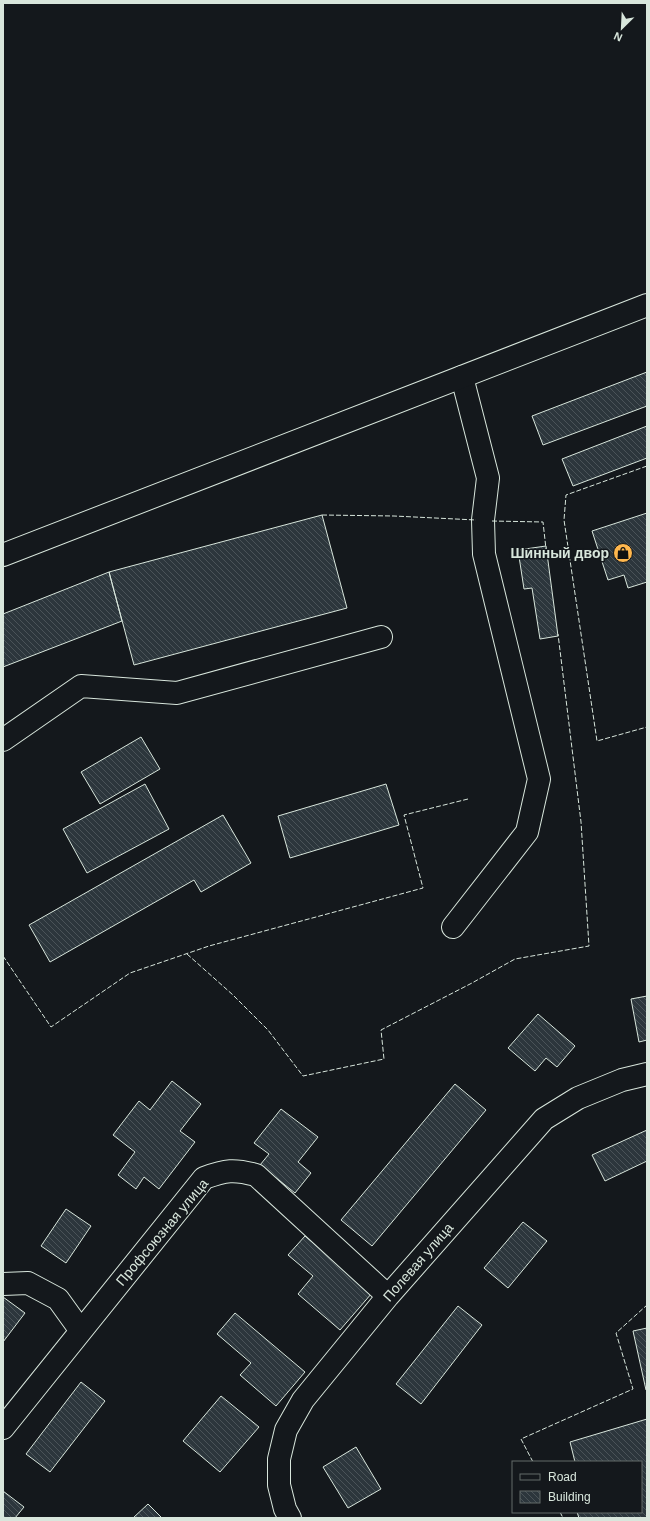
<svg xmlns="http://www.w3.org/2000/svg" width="650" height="1521" font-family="Helvetica,sans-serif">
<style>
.building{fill:url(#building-back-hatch);stroke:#d8e6dc}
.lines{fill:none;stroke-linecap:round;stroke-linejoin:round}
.minor-casing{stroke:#d8e6dc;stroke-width:24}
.major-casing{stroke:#d8e6dc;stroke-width:24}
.minor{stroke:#14181c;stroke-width:22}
.major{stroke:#14181c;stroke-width:22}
.fence{stroke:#d8e6dc;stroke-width:1;stroke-dasharray:5 2;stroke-linecap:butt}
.labels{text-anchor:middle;stroke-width:3;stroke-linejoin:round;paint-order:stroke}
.poi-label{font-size:14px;font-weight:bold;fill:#d8e6dc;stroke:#14181c;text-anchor:end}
.street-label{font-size:14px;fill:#d8e6dc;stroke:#14181c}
</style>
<defs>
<pattern id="building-back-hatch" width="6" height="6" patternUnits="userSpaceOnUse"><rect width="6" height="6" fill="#2c363c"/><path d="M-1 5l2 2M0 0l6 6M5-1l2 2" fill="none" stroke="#4a5358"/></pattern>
</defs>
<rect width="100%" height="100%" fill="#14181c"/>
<path class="building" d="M 647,372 L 647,406 L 543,445 L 532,416 Z
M 647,426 L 647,458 L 573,486 L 562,459 Z
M 647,513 L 647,582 L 628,588 L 624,575 L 608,580 L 592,531 Z
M 322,515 L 347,608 L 134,665 L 109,572 Z
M 546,546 L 558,636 L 540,639 L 532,588 L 524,589 L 518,550 Z
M 109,572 L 122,621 L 3,667 L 3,614 Z
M 141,737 L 160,769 L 100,804 L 81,772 Z
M 145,784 L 169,829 L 87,873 L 63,829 Z
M 386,784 L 399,825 L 290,858 L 278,816 Z
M 223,815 L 251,863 L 201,892 L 194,880 L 50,962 L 29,925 Z
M 647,996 L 647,1040 L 639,1042 L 631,999 Z
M 538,1014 L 575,1046 L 557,1067 L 546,1058 L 535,1071 L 508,1048 Z
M 172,1081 L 201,1104 L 180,1131 L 195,1142 L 159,1189 L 144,1177 L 136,1189 L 118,1175 L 135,1152 L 113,1135 L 139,1101 L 150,1110 Z
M 455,1084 L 486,1110 L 372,1246 L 341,1220 Z
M 281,1109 L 318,1137 L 298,1162 L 311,1173 L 295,1193 L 260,1165 L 269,1154 L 254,1143 Z
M 647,1130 L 647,1161 L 605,1181 L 592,1155 Z
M 66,1209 L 91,1226 L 66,1263 L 41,1246 Z
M 523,1222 L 547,1241 L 508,1288 L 484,1268 Z
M 305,1236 L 372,1293 L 340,1330 L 298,1294 L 313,1276 L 288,1255 Z
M 3,1297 L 25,1313 L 3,1342 Z
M 458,1306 L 482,1325 L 421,1404 L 396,1384 Z
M 235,1313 L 305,1372 L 276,1406 L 240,1375 L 251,1363 L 217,1334 Z
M 647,1328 L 647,1390 L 646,1390 L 633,1331 Z
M 81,1382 L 105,1401 L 50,1472 L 26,1454 Z
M 221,1396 L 259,1427 L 220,1472 L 183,1441 Z
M 647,1419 L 647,1518 L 579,1518 L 577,1512 L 641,1512 L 641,1462 L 575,1462 L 570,1442 Z
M 356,1447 L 381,1489 L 348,1508 L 323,1467 Z
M 3,1491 L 24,1507 L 15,1518 L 3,1518 Z
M 148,1504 L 162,1518 L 133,1518 Z"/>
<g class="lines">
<defs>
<path id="minor" d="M 3,740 L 81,686 L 177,693 L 381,637
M 453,927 L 527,832 L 539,779 L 484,554 L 483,520 L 488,478 L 462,377
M 3,1284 L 28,1283 L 58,1299 L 81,1331
M 3,1428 L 204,1178 C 226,1170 234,1169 256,1175 L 388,1296
M 290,1518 L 285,1509 L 279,1485 L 279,1459 L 286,1430 L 303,1400 L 388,1296 L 544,1119 L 578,1098 L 622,1080 L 647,1074"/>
<path id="major" d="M 3,555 L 647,305"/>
</defs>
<use href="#minor" class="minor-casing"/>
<use href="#major" class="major-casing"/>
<use href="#minor" class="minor"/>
<use href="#major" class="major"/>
<path class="fence" d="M 647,466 L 566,495 L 564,520 L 597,741 L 647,727
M 322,515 L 394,516 L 476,520
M 492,521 L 543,522 L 546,549
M 187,954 L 233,995 L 268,1030 L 303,1076 L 384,1059 L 381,1030 L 472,983 L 515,959 L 589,946 L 581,822 L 558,634
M 3,956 L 51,1027 L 130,973 L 209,946 L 423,888 L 404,815 L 468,799
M 533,1462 L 521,1439 L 633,1389 L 616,1333 L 647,1305
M 560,1512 L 563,1518"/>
</g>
<defs>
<symbol id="shop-disc" viewBox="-11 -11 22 22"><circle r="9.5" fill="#ffb74d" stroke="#14181c"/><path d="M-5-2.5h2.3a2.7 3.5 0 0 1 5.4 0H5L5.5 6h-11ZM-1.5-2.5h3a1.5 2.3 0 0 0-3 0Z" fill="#111"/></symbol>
</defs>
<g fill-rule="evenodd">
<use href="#shop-disc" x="612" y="542" width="22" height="22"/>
</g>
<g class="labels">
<g class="poi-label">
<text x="609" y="558">Шинный двор</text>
</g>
<g class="street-label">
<text transform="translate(162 1232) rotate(-50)" y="5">Профсоюзная улица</text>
<text transform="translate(418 1262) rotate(-49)" y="5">Полевая улица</text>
</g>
</g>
<rect width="650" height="1521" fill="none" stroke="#d8e6dc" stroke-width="8"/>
<rect x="512" y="1461" width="130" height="52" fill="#14181c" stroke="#626a69"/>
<rect x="520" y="1474" width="20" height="6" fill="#14181c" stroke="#626a69"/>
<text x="548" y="1481" font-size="12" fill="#d8e6dc">Road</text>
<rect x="520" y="1491" width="20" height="12" fill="url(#building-back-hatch)" stroke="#626a69"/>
<text x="548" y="1501" font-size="12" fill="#d8e6dc">Building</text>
<g transform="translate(622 28) rotate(204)" stroke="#14181c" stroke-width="3" paint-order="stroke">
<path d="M0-3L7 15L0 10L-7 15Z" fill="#d8e6dc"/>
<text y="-6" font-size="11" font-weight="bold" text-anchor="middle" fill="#d8e6dc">N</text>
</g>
</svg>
